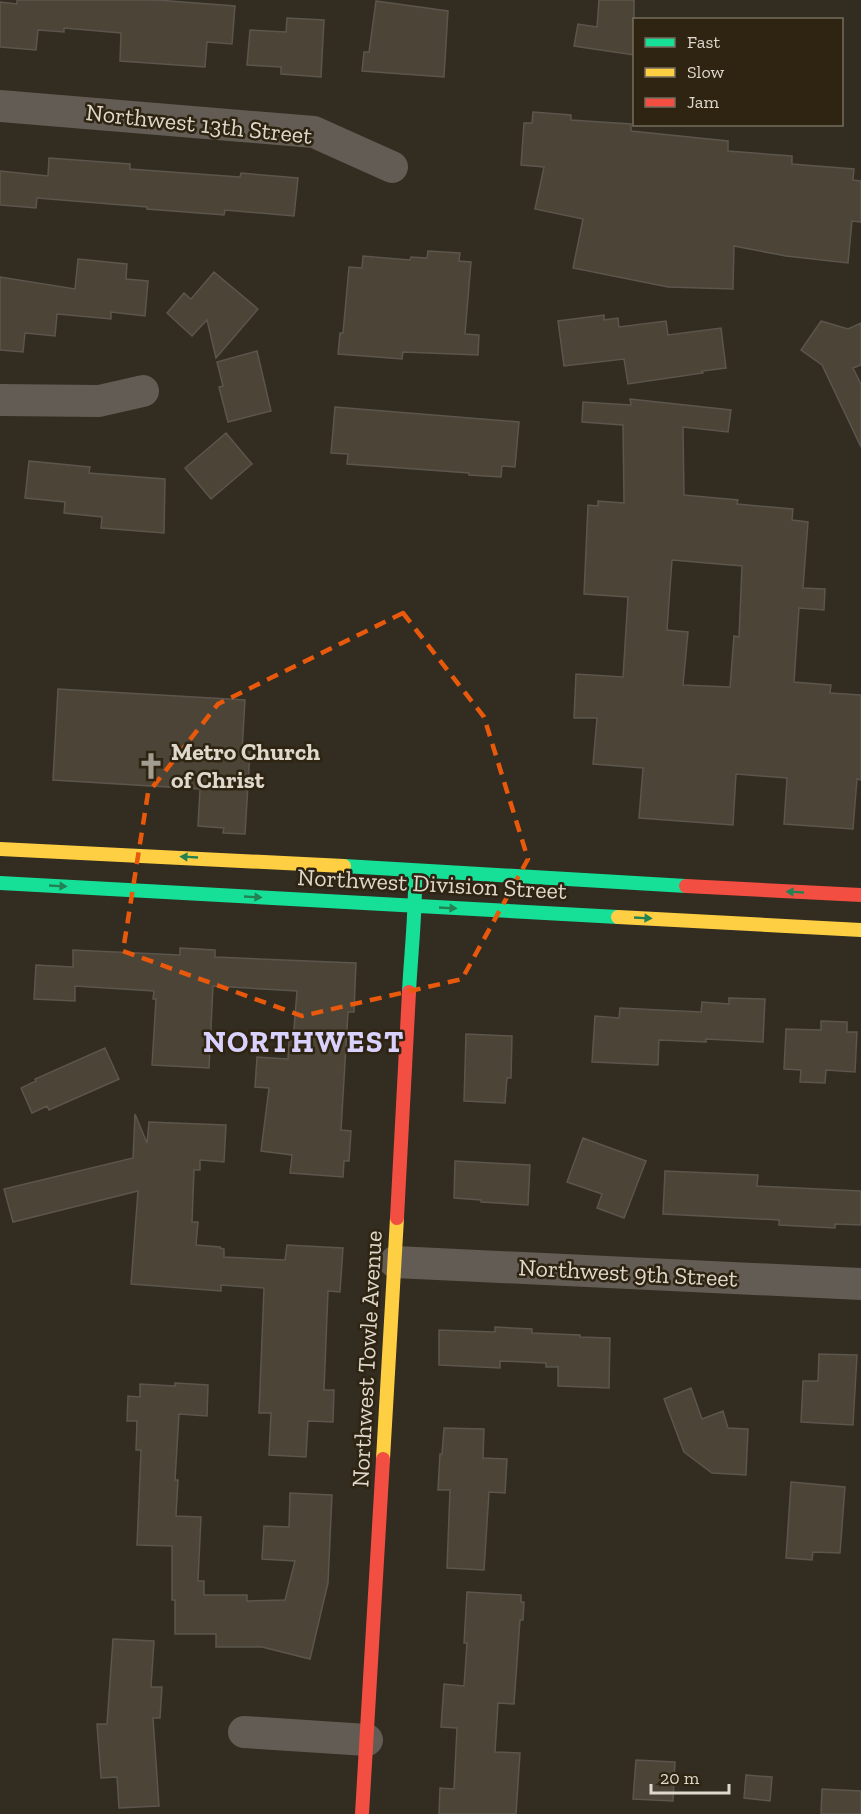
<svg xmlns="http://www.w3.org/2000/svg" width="861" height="1814" font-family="'Zilla Slab',serif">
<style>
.building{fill:#4c4537;stroke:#5b554c;stroke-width:1.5;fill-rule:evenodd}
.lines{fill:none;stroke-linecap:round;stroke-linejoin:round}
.street{stroke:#625c54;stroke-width:32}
.fast{stroke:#16e098;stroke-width:14}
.slow{stroke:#ffcf43;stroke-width:14}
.jam{stroke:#f24e42;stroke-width:14}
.oneway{fill:#228254}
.marked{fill:none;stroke:#e8590c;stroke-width:4.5;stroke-dasharray:12 8;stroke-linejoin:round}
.labels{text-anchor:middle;stroke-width:5;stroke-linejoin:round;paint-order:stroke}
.street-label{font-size:24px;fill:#dfd8cd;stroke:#2e2411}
.poi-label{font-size:24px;font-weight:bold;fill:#dfd8cd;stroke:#2e2411;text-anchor:start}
.district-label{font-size:30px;font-weight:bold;letter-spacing:1.5px;fill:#d9d2fe;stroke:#2e2411}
</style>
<rect width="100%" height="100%" fill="#322c21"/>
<path class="building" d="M 17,0 L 157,0 L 235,6 L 232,44 L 207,42 L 205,67 L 120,61 L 121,33 L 64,28 L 64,32 L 38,30 L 36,50 L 0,47 L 0,2 L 17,4 Z
M 599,0 L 634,0 L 634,55 L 574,46 L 578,24 L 597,27 Z
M 376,1 L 448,11 L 444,77 L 362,71 L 364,52 L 369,52 Z
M 287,18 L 324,20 L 321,77 L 281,74 L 281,67 L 247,65 L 250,30 L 286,32 Z
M 533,112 L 571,115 L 571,120 L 631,124 L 631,131 L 728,141 L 728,151 L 792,156 L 792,164 L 854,169 L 853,180 L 861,181 L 861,222 L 852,221 L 848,263 L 786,256 L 734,246 L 733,289 L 668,287 L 573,268 L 583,219 L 535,209 L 544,167 L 521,165 L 524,123 L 532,123 Z
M 49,158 L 130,164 L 130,169 L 240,177 L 241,173 L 298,178 L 294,216 L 225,210 L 224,215 L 147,209 L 147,207 L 37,198 L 36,208 L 0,205 L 0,171 L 48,176 Z
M 428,251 L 460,253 L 459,261 L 471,262 L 465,334 L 479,335 L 478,355 L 403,352 L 402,359 L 338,354 L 340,333 L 343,333 L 349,267 L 362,268 L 363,256 L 410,260 L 411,257 L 427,258 Z
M 78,259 L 127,264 L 126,279 L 148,281 L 145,316 L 111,312 L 111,319 L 57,314 L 55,336 L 25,333 L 23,352 L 0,350 L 0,277 L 75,289 Z
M 214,272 L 258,309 L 216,358 L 207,320 L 192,336 L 167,313 L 184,293 L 191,299 Z
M 604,315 L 604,320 L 618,318 L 619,327 L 666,321 L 668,335 L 721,328 L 726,368 L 702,371 L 703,373 L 628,384 L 624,359 L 564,366 L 558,321 Z
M 821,321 L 848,329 L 861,323 L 861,365 L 853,368 L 861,384 L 861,447 L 822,365 L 801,350 Z
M 257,351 L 271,411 L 228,422 L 219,387 L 223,386 L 217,362 Z
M 630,399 L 731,410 L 728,432 L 683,427 L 684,495 L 738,500 L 737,504 L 793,509 L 792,520 L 808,522 L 803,588 L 825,589 L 824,610 L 799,608 L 794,682 L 831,685 L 830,693 L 861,695 L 861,780 L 857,779 L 853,829 L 784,824 L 787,778 L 736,774 L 733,825 L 639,818 L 643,768 L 593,764 L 597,718 L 574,718 L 576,674 L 623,677 L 628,597 L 584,594 L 588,505 L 598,506 L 598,501 L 624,503 L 623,425 L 582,422 L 583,402 L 631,405 ZM 672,560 L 742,566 L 739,637 L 734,636 L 730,687 L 683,685 L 688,632 L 667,630 Z
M 335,407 L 519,422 L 515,467 L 502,466 L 501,477 L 469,475 L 469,473 L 347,464 L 348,454 L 331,453 Z
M 226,433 L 252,464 L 211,499 L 185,468 Z
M 29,461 L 90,467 L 89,473 L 165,479 L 164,533 L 101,528 L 102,517 L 64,513 L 65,502 L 25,498 Z
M 58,689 L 245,700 L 242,751 L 250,752 L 245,834 L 223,833 L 224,828 L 198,826 L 200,789 L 53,780 Z
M 180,948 L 215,950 L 215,957 L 356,963 L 354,1012 L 348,1012 L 341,1130 L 351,1131 L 349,1161 L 344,1161 L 343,1177 L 290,1173 L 292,1155 L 261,1151 L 269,1088 L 255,1087 L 257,1057 L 288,1059 L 289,1041 L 293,1041 L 297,991 L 213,986 L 209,1068 L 152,1065 L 156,999 L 153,999 L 154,991 L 75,986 L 75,1001 L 34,999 L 36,965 L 73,967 L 73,950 L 180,955 Z
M 729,998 L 765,999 L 763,1042 L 706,1039 L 706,1042 L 659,1040 L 658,1065 L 592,1062 L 595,1016 L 619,1018 L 620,1008 L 701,1012 L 702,1002 L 729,1004 Z
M 821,1021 L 847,1022 L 847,1032 L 857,1032 L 855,1072 L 826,1070 L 825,1083 L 800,1082 L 801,1070 L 784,1069 L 786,1029 L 821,1030 Z
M 466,1034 L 512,1036 L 511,1078 L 507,1078 L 505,1103 L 464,1101 Z
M 105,1048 L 119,1079 L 49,1110 L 47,1106 L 32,1113 L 21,1088 L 36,1081 L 35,1079 Z
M 135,1114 L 147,1143 L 149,1122 L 226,1125 L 224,1162 L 200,1160 L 200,1170 L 194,1170 L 192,1222 L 198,1222 L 196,1245 L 220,1247 L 220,1248 L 224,1249 L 224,1257 L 285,1260 L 287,1245 L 343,1248 L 340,1292 L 328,1291 L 324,1390 L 334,1390 L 333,1422 L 308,1421 L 306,1457 L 269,1455 L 271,1413 L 259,1413 L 264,1288 L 221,1285 L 221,1291 L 131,1284 L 138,1191 L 13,1222 L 4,1189 L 133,1158 Z
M 583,1138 L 646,1161 L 624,1218 L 597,1208 L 602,1194 L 567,1182 Z
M 455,1161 L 530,1165 L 528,1205 L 481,1202 L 481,1200 L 454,1198 Z
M 665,1171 L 758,1175 L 757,1186 L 861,1191 L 861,1225 L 835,1224 L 835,1228 L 779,1225 L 779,1220 L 663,1214 Z
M 495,1327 L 532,1329 L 532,1333 L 580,1335 L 580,1337 L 610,1338 L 609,1388 L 558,1386 L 558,1367 L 546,1367 L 546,1363 L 500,1361 L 500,1368 L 439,1365 L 439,1330 L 495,1332 Z
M 819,1354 L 857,1355 L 853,1425 L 801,1422 L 803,1381 L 818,1381 Z
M 175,1383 L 208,1385 L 207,1416 L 179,1414 L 175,1480 L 178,1480 L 176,1516 L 201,1517 L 198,1581 L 204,1581 L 204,1595 L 247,1595 L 247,1601 L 285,1600 L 295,1561 L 262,1559 L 264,1526 L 289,1527 L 290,1493 L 332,1495 L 328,1583 L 310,1659 L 262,1647 L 216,1647 L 216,1634 L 175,1634 L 175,1600 L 172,1600 L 172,1546 L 137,1545 L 141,1450 L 136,1450 L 137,1421 L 127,1421 L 128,1396 L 140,1397 L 140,1384 L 175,1386 Z
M 691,1388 L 702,1419 L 723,1411 L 728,1428 L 748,1429 L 746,1475 L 712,1473 L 684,1452 L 664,1399 Z
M 444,1428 L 484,1429 L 483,1458 L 507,1459 L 505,1493 L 489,1492 L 484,1570 L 447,1568 L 450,1490 L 438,1490 L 440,1454 L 442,1454 Z
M 791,1482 L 845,1487 L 840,1553 L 813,1552 L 812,1560 L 786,1558 Z
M 467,1592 L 521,1595 L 521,1602 L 524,1602 L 523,1620 L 520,1620 L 514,1704 L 498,1703 L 495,1752 L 520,1753 L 516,1814 L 439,1814 L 440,1788 L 454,1789 L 457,1728 L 441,1727 L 444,1684 L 464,1686 L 467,1643 L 464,1643 Z
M 113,1639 L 154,1641 L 151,1687 L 162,1687 L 160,1718 L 153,1718 L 159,1806 L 119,1808 L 117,1777 L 101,1778 L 97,1724 L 107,1724 Z
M 636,1760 L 675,1762 L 673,1801 L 633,1799 Z
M 746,1775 L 772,1777 L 770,1801 L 744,1798 Z
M 822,1789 L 861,1791 L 861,1814 L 821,1814 Z"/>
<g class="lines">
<path class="street" d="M 0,106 L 314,132 L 392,167
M 0,400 L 99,401 L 143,391
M 395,1262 L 861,1284
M 244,1732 L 367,1740"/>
<path class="fast" d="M 344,866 L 686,886
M 0,883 L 618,917
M 409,992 C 411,952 416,912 415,871"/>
<path class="slow" d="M 0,849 L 344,866
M 618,917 L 861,930
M 383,1459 L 397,1218"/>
<path class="jam" d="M 686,886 L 861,895
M 397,1218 L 409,992
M 362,1814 L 383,1459"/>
</g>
<defs><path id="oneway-solid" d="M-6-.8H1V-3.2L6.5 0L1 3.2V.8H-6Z" transform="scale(1.5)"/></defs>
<g class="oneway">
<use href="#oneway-solid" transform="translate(189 857) rotate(-177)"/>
<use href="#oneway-solid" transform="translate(58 886) rotate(3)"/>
<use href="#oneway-solid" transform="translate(795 892) rotate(-177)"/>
<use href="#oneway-solid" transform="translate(253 897) rotate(3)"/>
<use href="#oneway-solid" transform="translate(448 908) rotate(3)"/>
<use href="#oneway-solid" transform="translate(643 918) rotate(3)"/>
</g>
<path class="marked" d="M 403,613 L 484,717 L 528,859 L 462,979 L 302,1016 L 123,951 L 148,793 L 218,704 Z"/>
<defs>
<symbol id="church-bare" viewBox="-9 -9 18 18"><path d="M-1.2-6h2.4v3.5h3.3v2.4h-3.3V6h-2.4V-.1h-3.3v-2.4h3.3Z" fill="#a29c91" stroke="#2e2411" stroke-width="2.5" paint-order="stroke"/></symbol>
</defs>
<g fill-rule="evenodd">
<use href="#church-bare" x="132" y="747" width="38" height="38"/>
</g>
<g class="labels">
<g class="street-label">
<text transform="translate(199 124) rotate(6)" y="8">Northwest 13th Street</text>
<text transform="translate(432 884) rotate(3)" y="8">Northwest Division Street</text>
<text transform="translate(628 1273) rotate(3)" y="8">Northwest 9th Street</text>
<text transform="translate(367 1359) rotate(-87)" y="8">Northwest Towle Avenue</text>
</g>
<g class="poi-label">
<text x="171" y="760">Metro Church<tspan x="171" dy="28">of Christ</tspan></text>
</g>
<g class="district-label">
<text x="304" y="1052">NORTHWEST</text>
</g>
</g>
<rect x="633" y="18" width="210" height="108" fill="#2e2411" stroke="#756c5c" stroke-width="1.5"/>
<rect x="645" y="38" width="30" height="9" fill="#16e098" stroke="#756c5c" stroke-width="1.5"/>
<text x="687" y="48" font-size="18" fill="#dfd8cd">Fast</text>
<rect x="645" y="68" width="30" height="9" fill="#ffcf43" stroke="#756c5c" stroke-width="1.5"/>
<text x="687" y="78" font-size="18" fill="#dfd8cd">Slow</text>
<rect x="645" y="98" width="30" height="9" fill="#f24e42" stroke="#756c5c" stroke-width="1.5"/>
<text x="687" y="108" font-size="18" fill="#dfd8cd">Jam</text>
<path d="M651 1784v9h78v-9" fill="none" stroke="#dfd8cd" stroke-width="3"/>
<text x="660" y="1784" font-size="18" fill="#dfd8cd" stroke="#2e2411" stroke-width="4.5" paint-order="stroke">20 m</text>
</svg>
